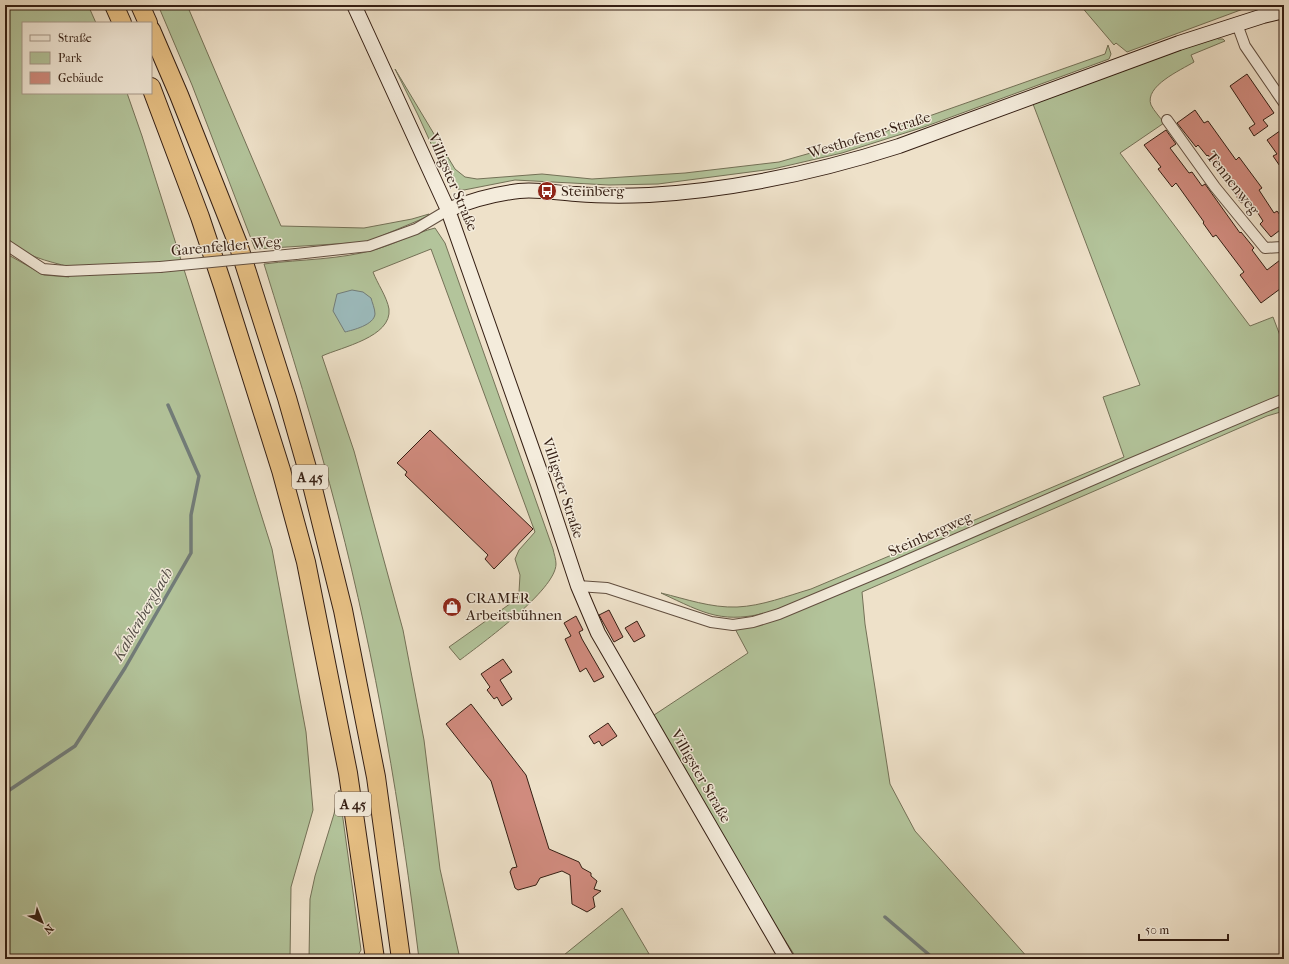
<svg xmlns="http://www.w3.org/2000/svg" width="1289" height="964" font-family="'IM FELL French Canon',serif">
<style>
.green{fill:#b3c49b;stroke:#747157}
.water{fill:#9cbcbe;stroke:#727d7a}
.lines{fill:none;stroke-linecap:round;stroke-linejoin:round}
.stream{stroke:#727d7a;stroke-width:3.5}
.building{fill:#d08b7e;stroke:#341e13}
.street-casing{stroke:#624f40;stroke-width:12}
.secondary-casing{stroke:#341e13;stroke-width:16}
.highway-casing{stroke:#341e13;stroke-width:20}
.street{stroke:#f4ecdc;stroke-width:10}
.secondary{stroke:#f4ecdc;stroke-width:14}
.highway{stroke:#e7c084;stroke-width:18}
.street-bridge-casing{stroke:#624f40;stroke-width:12;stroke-linecap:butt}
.street-bridge{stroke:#f4ecdc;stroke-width:10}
.labels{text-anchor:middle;stroke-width:3;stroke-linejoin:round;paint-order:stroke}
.shield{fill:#f4ecdc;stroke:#6e5c4f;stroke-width:1}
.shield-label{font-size:14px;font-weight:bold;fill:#341e13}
.street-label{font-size:15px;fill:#341e13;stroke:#f4ecdc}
.poi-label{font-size:15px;fill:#341e13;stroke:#f4ecdc;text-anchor:start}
.water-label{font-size:16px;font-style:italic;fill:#534d46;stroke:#f4ecdc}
</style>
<rect width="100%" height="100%" fill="#eee1c9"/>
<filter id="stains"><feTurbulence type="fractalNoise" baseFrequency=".005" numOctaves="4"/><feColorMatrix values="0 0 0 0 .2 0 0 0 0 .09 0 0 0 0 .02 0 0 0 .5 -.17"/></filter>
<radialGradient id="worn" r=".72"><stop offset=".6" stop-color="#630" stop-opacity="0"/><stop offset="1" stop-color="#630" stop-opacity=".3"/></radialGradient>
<path class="green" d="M 5,5 L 88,5 L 96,23 L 23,23 L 23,93 L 127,93 L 142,136 L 272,549 L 306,732 L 313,810 L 291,887 L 290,959 L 5,959 L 5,253 L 44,275 L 69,277 L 70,267 C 47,261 24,256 5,239 Z
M 158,5 L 187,5 L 281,226 L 364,228 L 412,219 L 429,214 L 429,216 L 367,242 L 255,249 L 192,85 Z
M 1080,5 L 1254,5 L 1127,52 L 1116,43 L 1114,45 Z
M 1216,37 L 1218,39 L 1223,39 L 1225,41 L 1191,55 L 1194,62 C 1181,70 1144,86 1151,105 C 1154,111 1160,117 1164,123 L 1120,153 L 1250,326 L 1273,317 L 1284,346 L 1284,394 L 904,558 L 773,611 C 723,625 706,614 661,593 C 686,599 711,608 737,607 C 762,606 787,596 811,589 L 1124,457 L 1103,397 L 1140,385 L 1033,104 Z
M 1108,45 L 1111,54 L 1109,59 L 924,127 L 842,153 L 773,169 L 658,184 L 609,185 L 515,180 L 464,190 L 458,189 L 448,181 L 418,115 L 395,69 L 455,169 L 465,177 L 477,179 L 542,174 L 592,179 L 685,173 L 779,162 L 881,133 L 1105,54 Z
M 435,228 L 445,243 L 553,549 C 554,554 556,559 556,564 C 556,590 481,644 460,660 L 449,647 L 514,601 L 519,592 L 520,575 L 515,559 L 519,550 L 535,532 L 431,249 L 373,272 C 377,283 387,297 389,309 C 392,337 342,347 322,356 L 354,451 L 403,630 L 424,740 L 440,869 L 460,959 L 419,959 C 401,810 376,661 338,515 C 316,431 290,348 264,264 C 302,259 340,260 377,249 C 397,243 415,233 435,228 Z
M 1284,402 L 1284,411 L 1267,416 L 862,592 L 865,624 L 890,784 L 915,831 L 1029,959 L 797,959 L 688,788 L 648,719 L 748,653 L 733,625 L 755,625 Z
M 339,790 L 361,950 L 356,959 L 309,959 L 310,899 L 315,876 L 334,814 Z
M 622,908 L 652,959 L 559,959 Z"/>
<path class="water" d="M 352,290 L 363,292 L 371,298 C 372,302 375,309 375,314 C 374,325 353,330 345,332 L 333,311 L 337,294 Z"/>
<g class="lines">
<path class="stream" d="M 5,793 L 75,746 L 125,668 L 191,553 L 191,515 L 199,476 L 168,405
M 885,917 L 934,959"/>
</g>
<path class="building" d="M 1247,74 L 1274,113 L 1263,120 L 1268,126 L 1254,136 L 1249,128 L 1255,124 L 1230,86 Z
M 1195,110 L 1204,123 L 1208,121 L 1236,160 L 1239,157 L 1262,188 L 1259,190 L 1274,213 L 1277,211 L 1284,220 L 1284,227 L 1271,237 L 1260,224 L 1263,221 L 1248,198 L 1241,203 L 1208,155 L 1207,156 L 1198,145 L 1196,147 L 1177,123 Z
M 1284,128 L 1284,172 L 1273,156 L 1277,154 L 1267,140 Z
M 1166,130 L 1176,144 L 1170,148 L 1189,173 L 1192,172 L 1202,186 L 1205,184 L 1240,233 L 1241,232 L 1254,248 L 1252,250 L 1267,270 L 1284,257 L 1284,286 L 1261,303 L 1240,275 L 1244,272 L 1216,235 L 1213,237 L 1203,223 L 1204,222 L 1176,183 L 1172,187 L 1158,169 L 1161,167 L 1144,145 Z
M 430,430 L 533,529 L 494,569 L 485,559 L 488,555 L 405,475 L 407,472 L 397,463 Z
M 609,610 L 623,637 L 614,642 L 599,615 Z
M 576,616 L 583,630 L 579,632 L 582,639 L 604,677 L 594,682 L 586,668 L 580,672 L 565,639 L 571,636 L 564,623 Z
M 637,621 L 645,636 L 634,642 L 625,628 Z
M 503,659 L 512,672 L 500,680 L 512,699 L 502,706 L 497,697 L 494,699 L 487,690 L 490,687 L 481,674 Z
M 471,704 L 526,775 L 549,849 L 579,862 L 582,868 L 591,873 L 591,876 L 597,881 L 594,889 L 601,891 L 593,897 L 595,907 L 587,912 L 572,904 L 570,875 L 562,871 L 540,878 L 536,885 L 518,890 L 515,888 L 510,872 L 512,868 L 517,867 L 491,781 L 446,724 Z
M 608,723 L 617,736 L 602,746 L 599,741 L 594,744 L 589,736 Z"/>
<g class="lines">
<defs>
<path id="street" d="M 1237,24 L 1245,46 L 1284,103
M 1167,120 L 1215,187 L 1265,248 L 1281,247 L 1284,245
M 5,244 L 43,269 L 66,271 L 160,267
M 296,254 L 369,246 L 416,229 L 448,210
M 578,586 L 607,588 L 711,622 L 733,625 L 753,622 L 779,614 L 889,568 L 1127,465 L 1284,399"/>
<path id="secondary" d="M 354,5 L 448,210 L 543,480 L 578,586 L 598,633 L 787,959
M 448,210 C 471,200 494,194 519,191 C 538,189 557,193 576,194 C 600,196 625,196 649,195 C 734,190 818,172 899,146 L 1179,43 L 1263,16 L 1284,11"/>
<path id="highway" d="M 114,5 L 122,23
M 140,5 L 148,23
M 151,30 L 179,95 L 238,244 L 287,398 L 313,489 L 343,610 L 376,777 L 401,959
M 151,87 L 200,217 L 223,286 L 281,470 L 306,562 L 348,773 L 375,959"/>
</defs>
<use href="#street" class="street-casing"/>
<use href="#secondary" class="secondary-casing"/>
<use href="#highway" class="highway-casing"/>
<use href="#street" class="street"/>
<use href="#secondary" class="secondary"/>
<use href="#highway" class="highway"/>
<defs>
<path id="street-bridge" d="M 160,267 L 296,254"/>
</defs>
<use href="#street-bridge" class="street-bridge-casing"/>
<use href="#street-bridge" class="street-bridge"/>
</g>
<defs>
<symbol id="bus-disc" viewBox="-11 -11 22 22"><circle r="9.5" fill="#8f2418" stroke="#f4ecdc"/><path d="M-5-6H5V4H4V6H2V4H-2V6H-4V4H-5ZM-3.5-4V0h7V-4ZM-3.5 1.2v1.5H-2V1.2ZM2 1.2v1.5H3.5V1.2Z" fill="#fff"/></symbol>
<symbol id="shop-disc" viewBox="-11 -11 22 22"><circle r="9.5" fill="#8f2418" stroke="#f4ecdc"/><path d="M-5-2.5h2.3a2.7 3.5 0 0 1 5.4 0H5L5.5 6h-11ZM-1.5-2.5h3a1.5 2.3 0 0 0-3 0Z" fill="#fff"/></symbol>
</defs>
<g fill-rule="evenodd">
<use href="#bus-disc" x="536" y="180" width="22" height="22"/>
<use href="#shop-disc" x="441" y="596" width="22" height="22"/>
</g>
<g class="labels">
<g class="shield">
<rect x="292" y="465" width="36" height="24" rx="3"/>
<rect x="335" y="792" width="36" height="24" rx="3"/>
</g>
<g class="shield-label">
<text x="310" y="482">A 45</text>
<text x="353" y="809">A 45</text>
</g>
<g class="street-label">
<text transform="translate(869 135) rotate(-17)" y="5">Westhofener Straße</text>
<text transform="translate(453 182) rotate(67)" y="5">Villigster Straße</text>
<text transform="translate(1233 183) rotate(52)" y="5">Tennenweg</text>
<text transform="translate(226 246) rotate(-5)" y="5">Garenfelder Weg</text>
<text transform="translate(563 488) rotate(72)" y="5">Villigster Straße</text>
<text transform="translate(930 534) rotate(-24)" y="5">Steinbergweg</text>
<text transform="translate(701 776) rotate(60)" y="5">Villigster Straße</text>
</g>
<g class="poi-label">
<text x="561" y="196">Steinberg</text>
<text x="466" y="603">CRAMER<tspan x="466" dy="17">Arbeitsbühnen</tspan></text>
</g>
<g class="water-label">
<text transform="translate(142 614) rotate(-60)" y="6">Kahlenbergbach</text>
</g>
</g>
<rect width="1289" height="964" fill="none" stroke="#eee1c9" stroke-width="20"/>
<rect x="6" y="6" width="1277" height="952" fill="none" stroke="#341e13" stroke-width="2"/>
<rect x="10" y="10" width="1269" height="944" fill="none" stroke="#341e13"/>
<rect x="22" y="22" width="130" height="72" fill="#f4ecdc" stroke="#a79a8c"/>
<rect x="30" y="35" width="20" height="6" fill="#f4ecdc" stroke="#a79a8c"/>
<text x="58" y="42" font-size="12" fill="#341e13">Straße</text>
<rect x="30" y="52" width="20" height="12" fill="#b3c49b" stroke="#a79a8c"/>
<text x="58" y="62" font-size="12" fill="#341e13">Park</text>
<rect x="30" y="72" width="20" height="12" fill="#d08b7e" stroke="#a79a8c"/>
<text x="58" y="82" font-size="12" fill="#341e13">Gebäude</text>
<g transform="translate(42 922) rotate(137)" stroke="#f4ecdc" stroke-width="3" paint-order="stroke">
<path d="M0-3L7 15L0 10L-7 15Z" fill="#341e13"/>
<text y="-6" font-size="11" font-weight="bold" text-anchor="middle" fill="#341e13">N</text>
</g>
<path d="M1139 934v6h89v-6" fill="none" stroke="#341e13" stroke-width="2"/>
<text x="1145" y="934" font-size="12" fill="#341e13" stroke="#f4ecdc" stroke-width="3" paint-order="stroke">50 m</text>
<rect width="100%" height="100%" filter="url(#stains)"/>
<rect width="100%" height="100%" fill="url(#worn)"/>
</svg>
